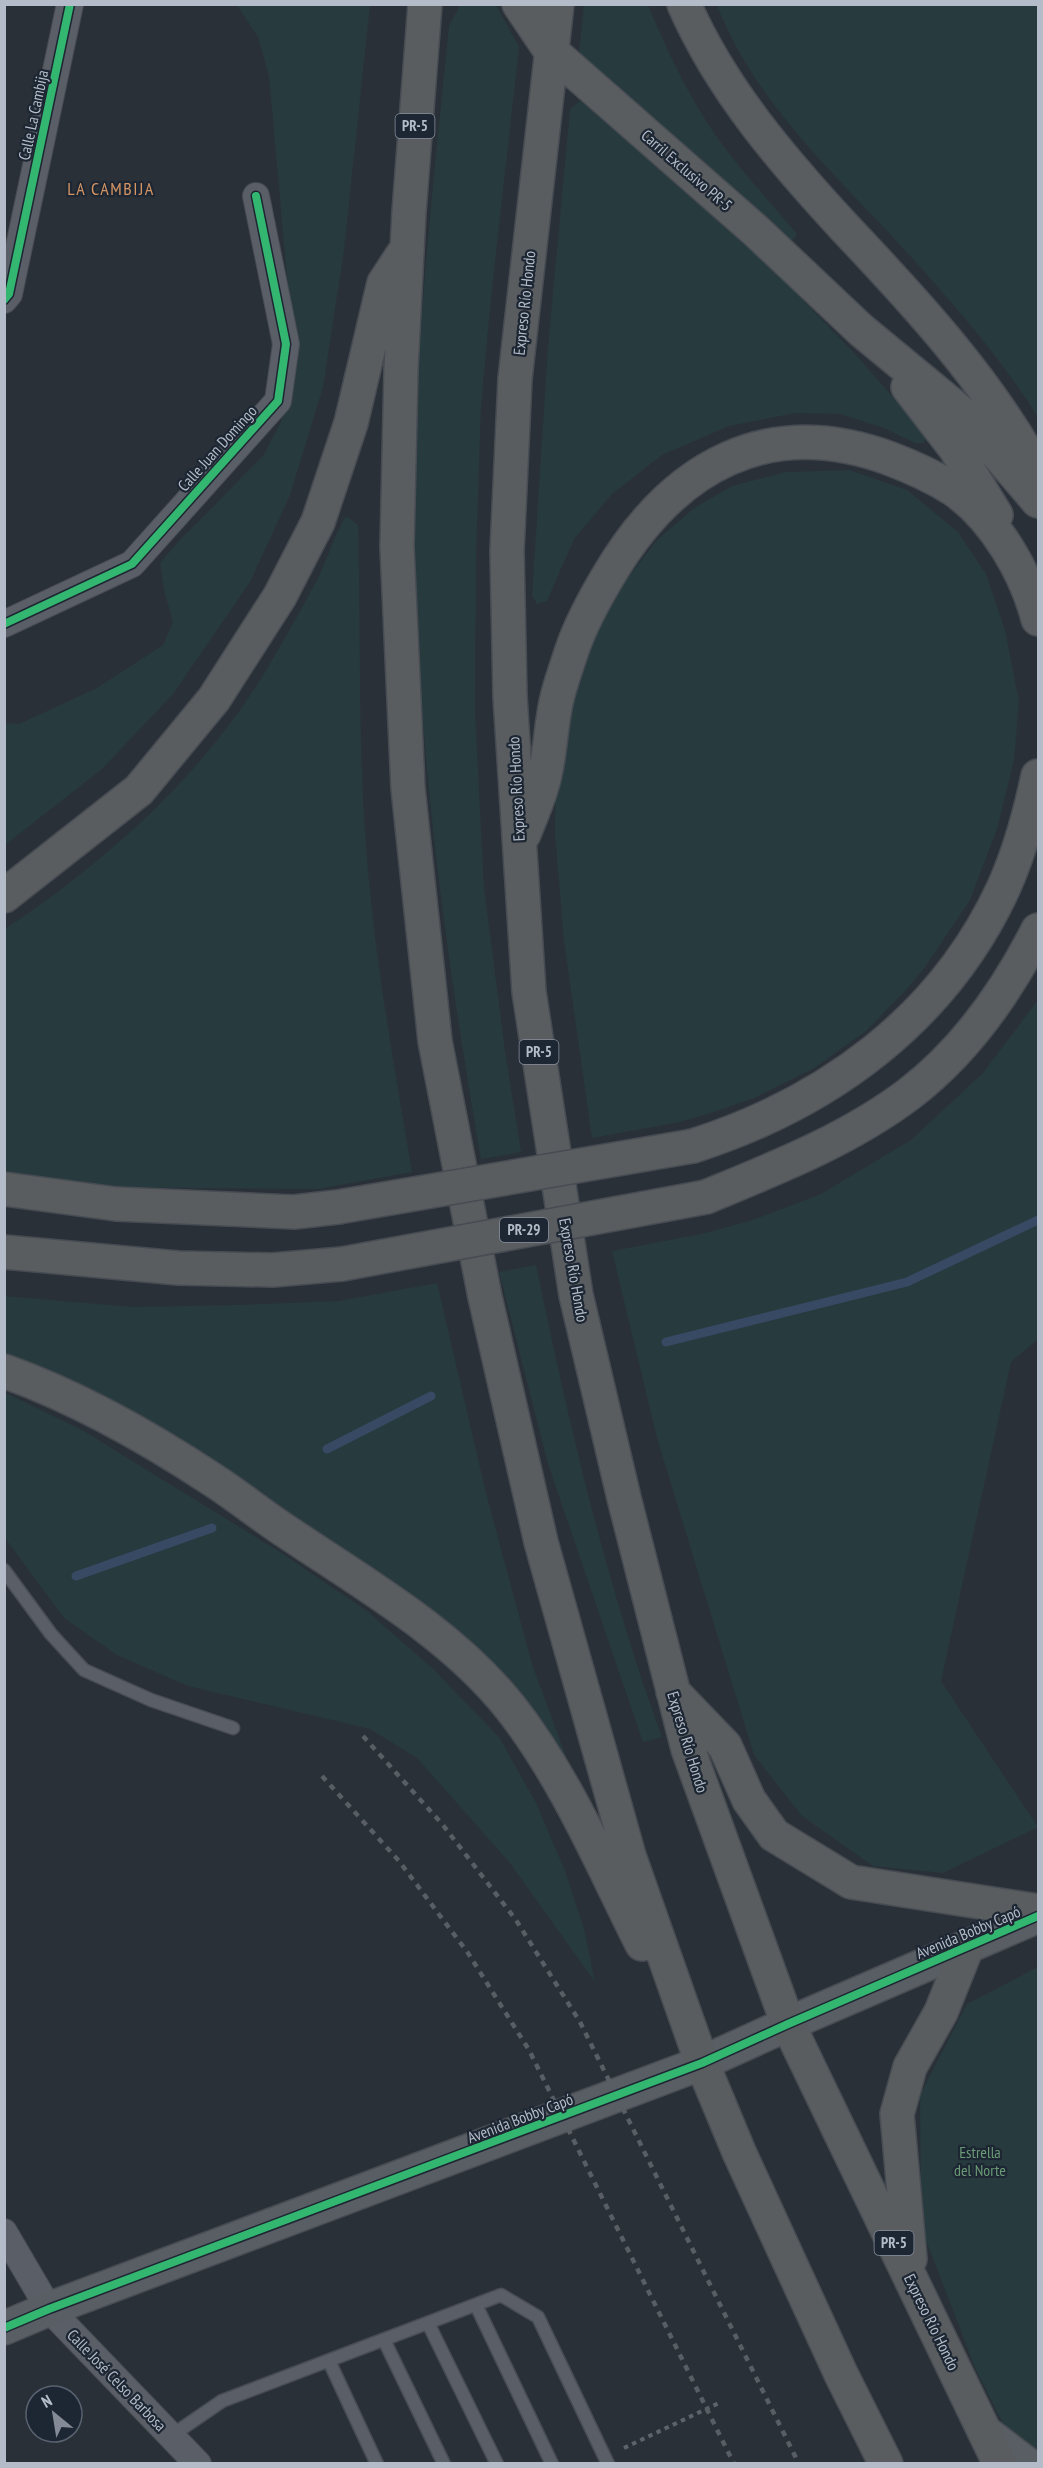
<svg xmlns="http://www.w3.org/2000/svg" width="1043" height="2468" font-family="'PT Sans Narrow',sans-serif">
<style>
.green{fill:#273a3e}
.lines{fill:none;stroke-linecap:round;stroke-linejoin:round}
.stream{stroke:#384963;stroke-width:9}
.lane-casing{stroke:#484c53;stroke-width:15}
.street-casing{stroke:#484c53;stroke-width:28}
.secondary-casing{stroke:#484c53;stroke-width:36}
.highway-casing{stroke:#474c53;stroke-width:36}
.path{stroke:#5d636a;stroke-width:4;stroke-dasharray:4.5 4.5;stroke-linecap:butt}
.lane{stroke:#5a5e66;stroke-width:12}
.street{stroke:#5a5e66;stroke-width:26}
.secondary{stroke:#595d64;stroke-width:33}
.highway{stroke:#5a5d60;stroke-width:33}
.rail{stroke:#595d64;stroke-width:4.5;stroke-dasharray:6 6;stroke-linecap:butt}
.highway-bridge-casing{stroke:#474c53;stroke-width:36;stroke-linecap:butt}
.highway-bridge{stroke:#5a5d60;stroke-width:33}
.cycleway-casing{stroke:#1d2633;stroke-width:11}
.cycleway{stroke:#33b770;stroke-width:8}
.labels{text-anchor:middle;stroke-width:4.5;stroke-linejoin:round;paint-order:stroke}
.shield{fill:#1d2633;stroke:#878f9c;stroke-width:1.5}
.shield-label{font-size:15px;font-weight:bold;fill:#b4bcc9}
.street-label{font-size:16px;fill:#b4bcc9;stroke:#1d2633}
.park-label{font-size:16px;fill:#6b9a76;stroke:#1d2633}
.neighbourhood-label{font-size:18px;letter-spacing:1.5px;fill:#d59563;stroke:#1d2633}
</style>
<rect width="100%" height="100%" fill="#2a3038"/>
<path class="green" d="M 237,5 L 370,5 L 344,250 L 323,387 L 290,495 L 250,582 L 173,694 L 102,769 L 5,845 L 5,723 L 19,724 L 97,688 L 163,645 L 173,622 L 165,594 L 160,563 L 177,543 L 263,456 L 281,422 L 288,393 L 294,355 L 269,76 L 258,37 Z
M 460,5 L 496,5 L 519,47 L 491,297 L 481,406 L 476,554 L 475,713 L 484,888 L 505,1051 L 521,1152 L 481,1159 C 449,974 423,790 416,602 C 415,570 412,537 413,505 C 415,345 433,185 449,26 Z
M 584,5 L 648,5 C 670,58 696,112 732,157 C 753,184 776,209 797,234 L 794,239 L 788,241 L 579,53 Z
M 717,5 L 1038,5 L 1038,417 C 997,352 944,293 892,236 C 826,166 752,96 717,5 Z
M 580,101 L 591,108 L 774,270 L 855,354 L 927,436 L 924,443 L 915,443 L 884,428 L 840,414 L 796,413 L 729,426 L 662,455 L 612,494 L 574,539 L 547,601 L 537,604 L 532,596 L 548,347 L 570,109 Z
M 849,470 L 907,490 L 958,532 L 986,574 L 1005,630 L 1019,702 L 1014,760 L 997,829 L 970,900 L 925,967 L 906,990 L 866,1031 L 814,1068 L 754,1098 L 711,1113 L 680,1122 L 592,1138 L 564,941 L 555,834 L 556,763 L 569,702 L 589,645 L 619,589 L 657,540 L 693,509 L 732,486 L 786,472 Z
M 346,516 L 358,525 C 361,632 358,740 366,847 C 374,955 394,1065 412,1172 L 318,1189 L 72,1187 L 5,1177 L 5,929 C 108,860 202,776 267,669 C 284,639 302,609 318,578 C 328,557 334,536 346,516 Z
M 1038,1000 L 1038,1339 L 1011,1362 L 941,1681 L 1038,1827 L 943,1873 L 873,1866 L 802,1816 L 754,1755 L 657,1438 L 612,1251 L 701,1234 L 750,1221 L 821,1194 L 911,1140 L 983,1073 Z
M 536,1265 C 569,1424 606,1584 662,1737 L 643,1742 L 548,1464 L 499,1272 Z
M 437,1283 L 486,1493 L 532,1664 L 569,1765 L 513,1702 L 5,1357 L 4,1296 L 133,1307 L 235,1305 L 339,1301 Z
M 4,1392 L 82,1430 L 280,1552 L 367,1611 L 433,1669 L 499,1737 L 536,1803 L 565,1871 L 584,1929 L 595,1982 L 510,1863 L 417,1758 L 370,1729 L 188,1686 L 117,1655 L 64,1618 L 5,1538 Z
M 1038,1967 L 1038,2463 L 1023,2463 L 976,2370 L 921,2227 L 920,2095 L 967,2004 Z"/>
<g class="lines">
<path class="stream" d="M 666,1342 L 907,1282 L 1038,1220
M 327,1449 L 431,1396
M 76,1576 L 212,1528"/>
<defs>
<path id="lane" d="M 4,1570 L 51,1634 L 84,1670 L 151,1700 L 233,1728
M 476,2305 L 552,2464
M 428,2323 L 497,2464
M 384,2340 L 444,2464
M 329,2361 L 377,2464
M 171,2436 L 222,2401 L 501,2295 L 538,2317 L 608,2464"/>
<path id="street" d="M 4,300 L 9,294 L 70,4
M 4,624 L 132,564 L 278,401 L 286,344 L 256,196
M 4,2232 L 49,2309 L 198,2464"/>
<path id="secondary" d="M 4,2328 L 49,2309 L 702,2063 L 788,2024 L 1038,1916
M 985,2432 L 1027,2464"/>
<path id="highway" d="M 425,4 L 409,212 L 401,369 L 397,547 L 408,788 L 435,1041 L 485,1297 L 541,1542 L 629,1856 L 702,2063 L 739,2152 L 841,2374 L 886,2464
M 519,4 L 550,50 L 755,230 L 861,330 L 964,415 L 1038,501
M 557,4 L 515,379 L 507,551 L 510,696 L 529,992 L 576,1295 L 624,1498 L 688,1749 L 788,2024 L 1000,2464
M 684,4 C 721,89 783,161 845,228 C 916,303 989,382 1038,473
M 908,387 L 955,448 L 996,515
M 524,834 C 531,815 541,795 545,774 C 551,748 551,720 558,694 C 562,679 567,665 572,650 C 581,623 595,598 610,573 C 674,466 768,413 891,459 C 912,467 934,477 953,489 C 994,517 1026,572 1038,619
M 4,896 L 139,790 L 214,699 L 280,596 L 318,522 L 351,423 L 384,283 L 403,254
M 693,1146 C 827,1103 942,1020 1003,889 C 1019,854 1030,814 1038,776
M 4,1189 L 116,1204 L 294,1212 L 338,1207
M 706,1197 C 776,1168 848,1140 909,1094 C 964,1052 1007,991 1038,930
M 4,1252 L 178,1268 L 273,1270 L 342,1264
M 4,1371 C 77,1397 148,1437 213,1480 C 238,1496 261,1515 287,1532 C 364,1584 451,1633 510,1707 C 566,1778 602,1865 642,1944
M 673,1692 L 725,1746 L 749,1800 L 774,1835 L 851,1882 L 1038,1911
M 910,2259 L 897,2114 L 910,2067 L 941,2012 L 967,1947"/>
</defs>
<use href="#lane" class="lane-casing"/>
<use href="#street" class="street-casing"/>
<use href="#secondary" class="secondary-casing"/>
<use href="#highway" class="highway-casing"/>
<path class="path" d="M 624,2448 L 721,2402"/>
<use href="#lane" class="lane"/>
<use href="#street" class="street"/>
<use href="#secondary" class="secondary"/>
<use href="#highway" class="highway"/>
<path class="rail" d="M 363,1736 L 443,1825 L 516,1920 L 580,2022 L 799,2464
M 322,1776 L 399,1861 L 468,1953 L 529,2050 L 734,2464"/>
<defs>
<path id="highway-bridge" d="M 338,1207 L 693,1146
M 342,1264 L 706,1197"/>
</defs>
<use href="#highway-bridge" class="highway-bridge-casing"/>
<use href="#highway-bridge" class="highway-bridge"/>
<defs>
<path id="cycleway" d="M 4,300 L 9,294 L 70,4
M 4,624 L 132,564 L 278,401 L 286,344 L 256,196
M 4,2328 L 49,2309 L 702,2063 L 788,2024 L 1038,1916"/>
</defs>
<use href="#cycleway" class="cycleway-casing"/>
<use href="#cycleway" class="cycleway"/>
</g>
<g class="labels">
<g class="shield">
<rect x="395.5" y="114" width="39" height="24" rx="4.5"/>
<rect x="519.5" y="1040" width="39" height="24" rx="4.5"/>
<rect x="500" y="1218" width="48" height="24" rx="4.5"/>
<rect x="874.5" y="2231" width="39" height="24" rx="4.5"/>
</g>
<g class="shield-label">
<text x="415" y="131">PR-5</text>
<text x="539" y="1057">PR-5</text>
<text x="524" y="1235">PR-29</text>
<text x="894" y="2248">PR-5</text>
</g>
<g class="street-label">
<text transform="translate(33 115) rotate(-78)" y="6">Calle La Cambija</text>
<text transform="translate(687 170) rotate(41)" y="6">Carril Exclusivo PR-5</text>
<text transform="translate(524 303) rotate(-84)" y="6">Expreso Río Hondo</text>
<text transform="translate(217 448) rotate(-48)" y="6">Calle Juan Domingo</text>
<text transform="translate(516 789) rotate(-93)" y="6">Expreso Río Hondo</text>
<text transform="translate(574 1270) rotate(80)" y="6">Expreso Río Hondo</text>
<text transform="translate(688 1742) rotate(73)" y="6">Expreso Río Hondo</text>
<text transform="translate(968 1932) rotate(-23)" y="6">Avenida Bobby Capó</text>
<text transform="translate(520 2118) rotate(-21)" y="6">Avenida Bobby Capó</text>
<text transform="translate(932 2322) rotate(64)" y="6">Expreso Río Hondo</text>
<text transform="translate(117 2380) rotate(46)" y="6">Calle José Celso Barbosa</text>
</g>
<g class="park-label">
<text x="980" y="2158">Estrella<tspan x="980" dy="18">del Norte</tspan></text>
</g>
<g class="neighbourhood-label">
<text x="111" y="195">LA CAMBIJA</text>
</g>
</g>
<rect width="1043" height="2468" fill="none" stroke="#b4bcc9" stroke-width="12"/>
<g transform="translate(54 2414) rotate(330)"><circle r="28" fill="#1d2633" stroke="#59626f" stroke-width="1.5"/>
<path d="M0-4.5L10 22L0 15L-10 22Z" fill="#848b96"/>
<text y="-9" font-size="16" font-weight="bold" text-anchor="middle" fill="#b4bcc9">N</text>
</g>
</svg>
